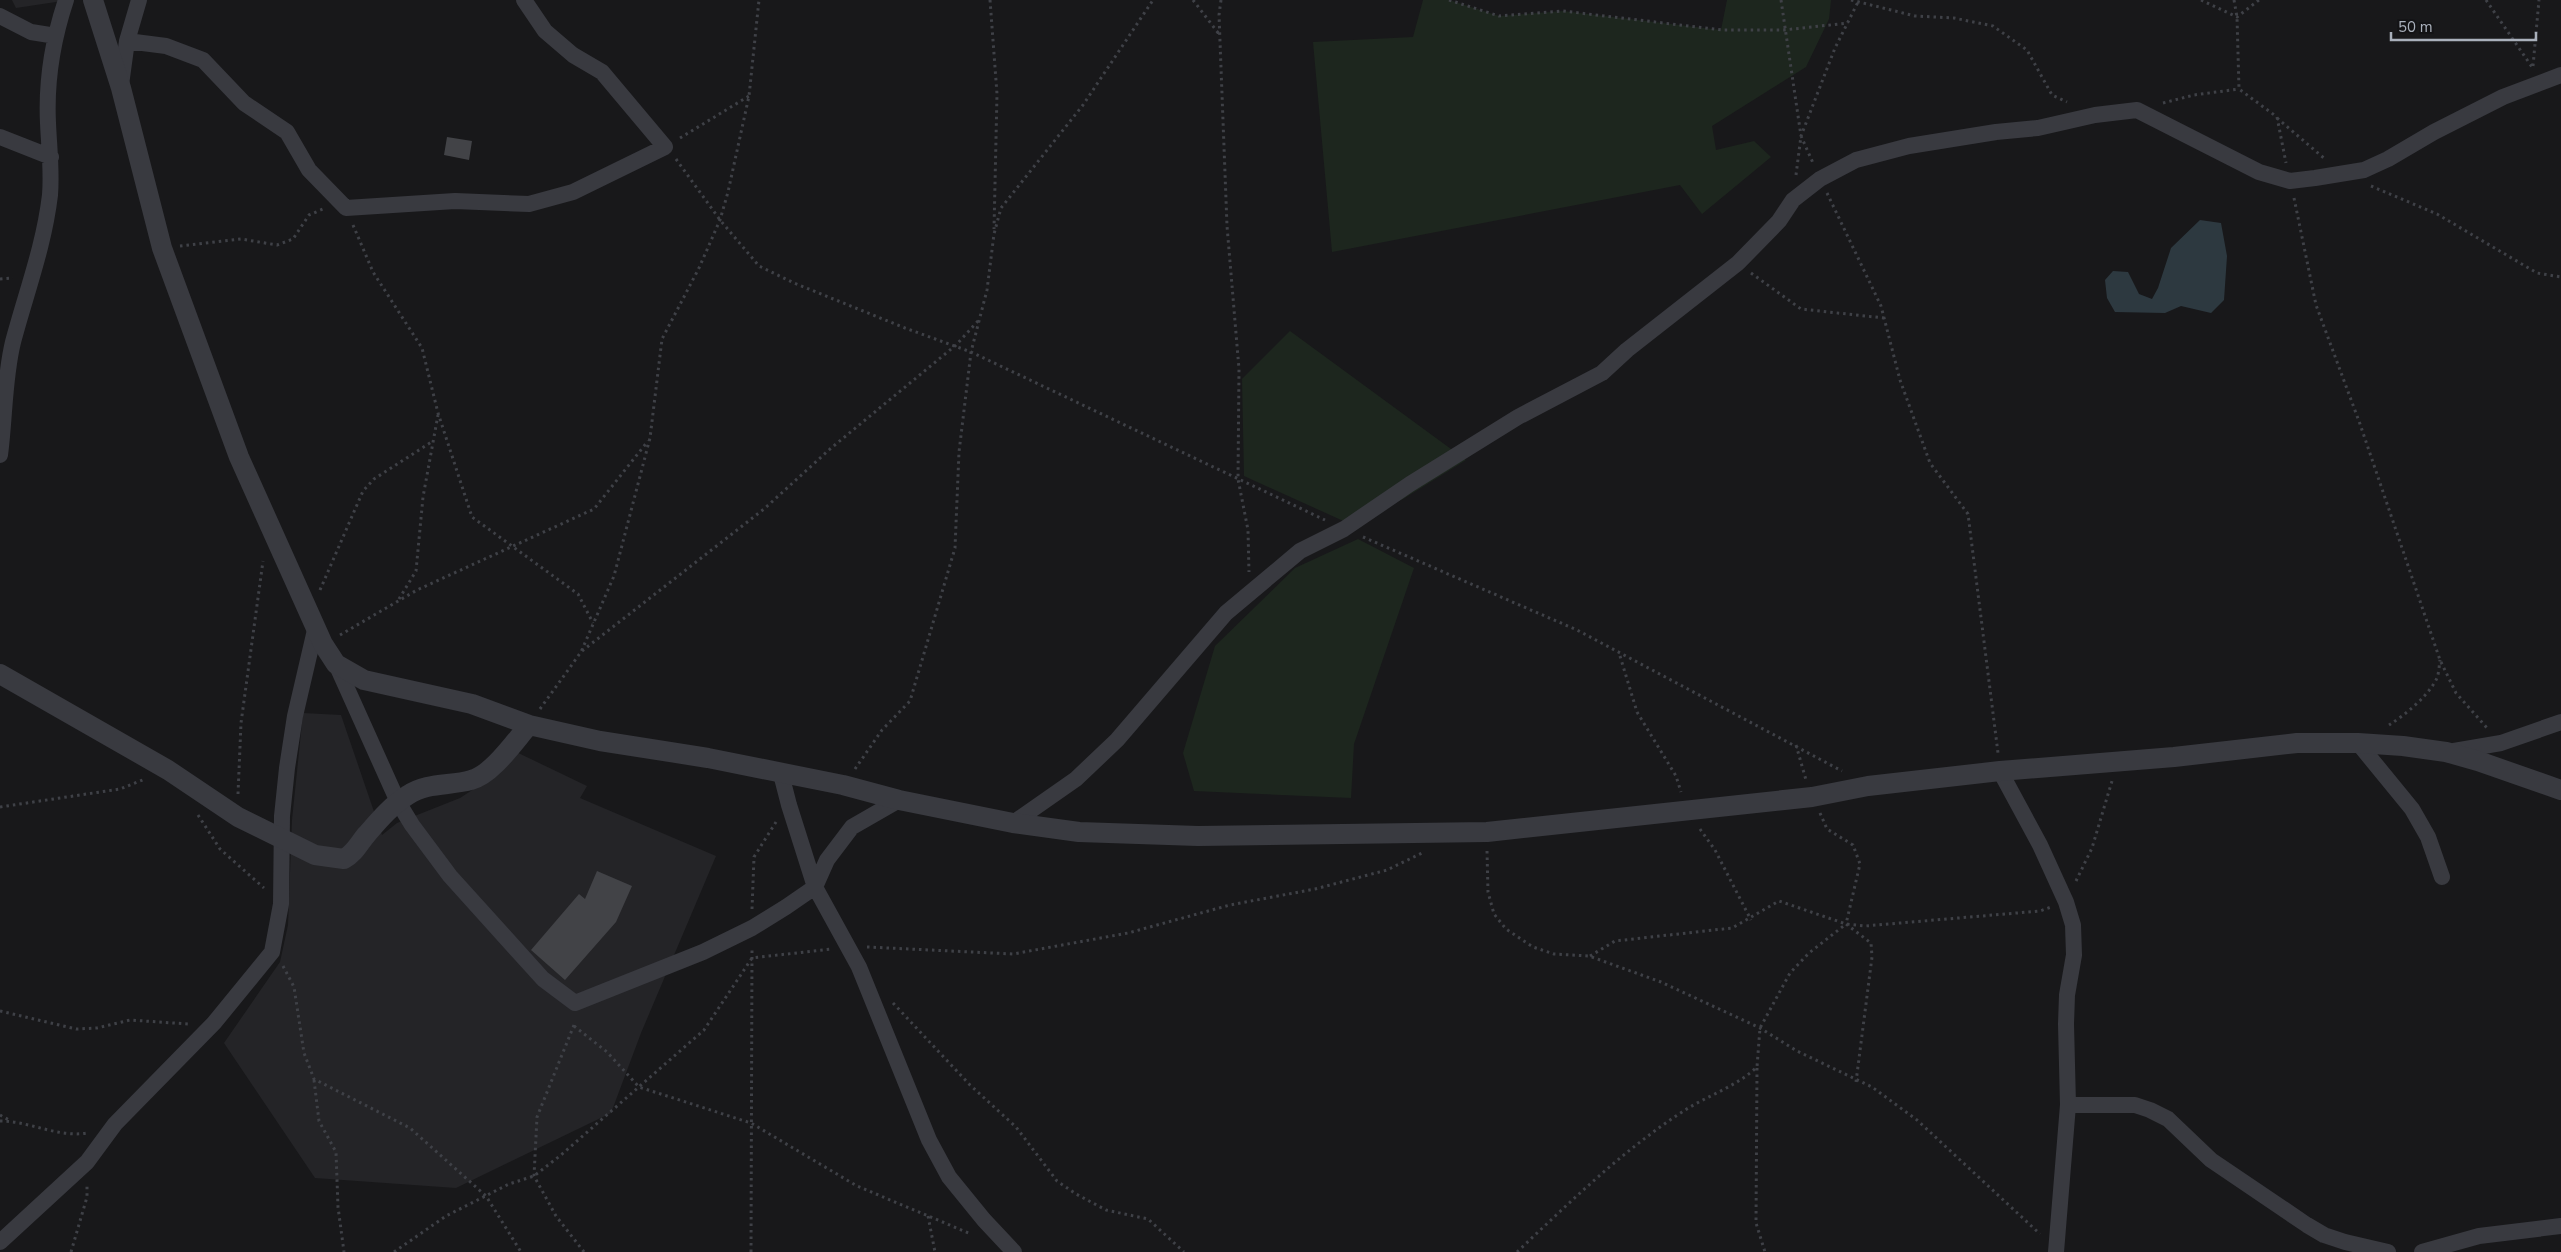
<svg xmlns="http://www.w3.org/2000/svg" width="2561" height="1252" font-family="'Nunito Sans',sans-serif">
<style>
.built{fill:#242427}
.green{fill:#1d261e}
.water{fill:#2d3940}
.building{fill:#424347}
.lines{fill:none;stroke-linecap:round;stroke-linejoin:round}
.path{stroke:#3f4147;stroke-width:3;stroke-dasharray:2.5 4;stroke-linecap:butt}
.minor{stroke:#393a40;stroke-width:16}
.tertiary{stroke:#393a40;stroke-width:20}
</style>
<rect width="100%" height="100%" fill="#18181a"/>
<path class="built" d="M 12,0 L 69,0 L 16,8 Z
M 303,713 L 341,715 L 382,835 L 397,823 L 460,798 L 483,783 L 510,749 L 587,786 L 580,798 L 716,856 L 641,1033 L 611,1113 L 456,1188 L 315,1178 L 224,1043 L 280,962 L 288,925 L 292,820 Z"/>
<path class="green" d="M 1423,0 L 1449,0 L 1499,16 L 1563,11 L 1721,30 L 1727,0 L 1831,0 L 1829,19 L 1806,67 L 1712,126 L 1716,150 L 1754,141 L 1771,157 L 1702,214 L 1680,185 L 1332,252 L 1313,42 L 1413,37 Z
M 1290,331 L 1466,460 L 1403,499 L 1350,524 L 1244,476 L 1242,379 Z
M 1358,539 L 1414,568 L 1354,744 L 1351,798 L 1194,791 L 1183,753 L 1215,646 L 1295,568 Z"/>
<path class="water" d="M 2200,220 L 2221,223 L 2227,256 L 2224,300 L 2211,313 L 2181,306 L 2165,313 L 2115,312 L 2107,298 L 2105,280 L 2113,271 L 2128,272 L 2139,294 L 2152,299 L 2158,288 L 2171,248 Z"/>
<path class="building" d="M 447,137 L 472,141 L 469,160 L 444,155 Z
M 597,871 L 632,886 L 616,922 L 565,980 L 531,950 L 579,894 L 585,899 Z"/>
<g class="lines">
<path class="path" d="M 990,0 L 997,94 L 994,229
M 1193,0 L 1219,34
M 1221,0 L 1219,15 L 1227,226 L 1239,369 L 1238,479 L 1248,530 L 1249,572
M 1449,0 L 1499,16 L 1563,11 L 1722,30 L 1784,30 L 1848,23
M 1781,0 L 1801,136 L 1835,48 L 1859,0
M 1851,0 L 1915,16 L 1954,18 L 1993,26 L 2027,50 L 2052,95 L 2067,102
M 2201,0 L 2237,17 L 2259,0
M 2234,0 L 2237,17 L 2239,89 L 2277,117 L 2286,163
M 2486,0 L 2532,67
M 2533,66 L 2539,0
M 2163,103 L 2194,95 L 2239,89
M 2277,118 L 2325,159
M 680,138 L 749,96
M 676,159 L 720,220 L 759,266 L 794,283 L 905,328 L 971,352 L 1325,520
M 1796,175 L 1801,136 L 1813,163
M 2371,186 L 2437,214 L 2537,273 L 2561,277
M 1827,193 L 1881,306 L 1900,380 L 1930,463 L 1968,514 L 1998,753
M 2294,198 L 2316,305 L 2360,424 L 2440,660 L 2456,693 L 2487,728
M 353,225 L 373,272 L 422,348 L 438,413 L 472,517 L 578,594 L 593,623
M 180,246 L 241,239 L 277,245 L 293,239 L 309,215 L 323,209
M 1751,273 L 1801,309 L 1884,318
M 0,279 L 13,278
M 1363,537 L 1577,630 L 1842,771
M 320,590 L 363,491 L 374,479 L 433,441
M 399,599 L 416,571 L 423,497 L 438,415
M 340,635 L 417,590 L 594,509 L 648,441
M 582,651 L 764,509 L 830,449 L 956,345 L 978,321
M 1620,656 L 1637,712 L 1676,776 L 1681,792
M 540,709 L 581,652 L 614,576 L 650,438 L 662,339 L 699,268 L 720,220 L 728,192 L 749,96 L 759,0
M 2389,725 C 2405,715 2427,697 2436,680 C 2439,675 2439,666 2440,660
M 1796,745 L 1806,780
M 855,769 L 882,730 L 910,701 L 955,548 L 959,452 L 971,352 L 987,290 L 994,234 L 1001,208 L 1083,105 L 1153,0
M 238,794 L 241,723 L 263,561
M 0,807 L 120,789 L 145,779
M 1820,813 L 1827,829 L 1853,845 L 1860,864 L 1846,924 L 1871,943 L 1872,957 L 1856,1082
M 198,815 L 220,849 L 264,888
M 1700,829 L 1715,850 L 1751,920
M 1487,851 L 1488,892 L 1494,914 L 1506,929 L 1533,947 L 1554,954 L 1589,956 L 1661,982 L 1760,1028 L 1797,1051 L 1872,1087 L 1917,1120 L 2040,1234
M 2076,881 L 2092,848 L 2112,781
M 752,909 L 754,857 L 776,822
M 867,947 L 1013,954 L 1128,933 L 1230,905 L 1315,889 L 1387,870 L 1422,853
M 1590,956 L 1615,941 L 1732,928 L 1779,901 L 1846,924 L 1865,926 L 2040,911 L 2051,907
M 283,966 L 294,987 L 304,1053 L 314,1079 L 410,1128 L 486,1196 L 521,1252
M 893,1003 L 970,1085 L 1016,1127 L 1057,1181 L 1076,1194 L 1106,1210 L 1148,1219 L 1184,1252
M 0,1011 L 76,1029 L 97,1028 L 130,1020 L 188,1024
M 574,1025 L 537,1117 L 534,1176 L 556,1216 L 584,1252
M 574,1026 L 607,1052 L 639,1087 L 751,1123 L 857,1186 L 971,1234
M 1757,1068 L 1756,1223 L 1765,1252
M 314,1080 L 319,1121 L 336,1152 L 338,1207 L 344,1252
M 0,1115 L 9,1120
M 0,1121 C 30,1121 58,1138 87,1133
M 928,1216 L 935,1252
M 71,1252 L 87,1197 L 87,1185
M 394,1252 L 446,1216 L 509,1184 L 534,1176 L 561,1155 L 704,1030 L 752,958 L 831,949
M 751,1252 L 752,948
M 1517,1252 C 1569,1203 1622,1151 1682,1112 C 1706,1096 1736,1087 1757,1067 L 1760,1028 L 1790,973 L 1809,953 L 1846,924"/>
<path class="minor" d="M 0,16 L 31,32 L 56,36
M 127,41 L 166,46 L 203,60 L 244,103 L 287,132 L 309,170 L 346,208 L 455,201 L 529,204 L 573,192 L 665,147 L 602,72 L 573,55 L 545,31 L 524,0
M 121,85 L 127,41 L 139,0
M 0,137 L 51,157
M 0,455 C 5,417 4,379 13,342 C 26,293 44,246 50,195 C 52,171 49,147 48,123 C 46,82 53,39 66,0
M 336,664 L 398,802 L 412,825 L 450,876 L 543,979 L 575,1003 L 703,952 L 752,928 L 786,907 L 815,887 L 827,860 L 852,827 L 899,800
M 2358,743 L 2412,809 L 2428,837 L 2442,877
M 2448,752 L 2501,743 L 2561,722
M 2000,771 L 2040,845 L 2066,902 L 2073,925 L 2074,955 L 2067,995 L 2066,1024 L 2068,1105 L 2056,1252
M 781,774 L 789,805 L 815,887 L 859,967 L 929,1140 L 949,1177 L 984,1220 L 1014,1252
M 1013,823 L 1076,779 L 1117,740 L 1226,613 L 1300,551 L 1344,529 L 1410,484 L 1518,417 L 1602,373 L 1627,350 L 1738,263 L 1779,221 L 1793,200 L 1820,179 L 1856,160 L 1909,146 L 1996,132 L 2038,128 L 2095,115 L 2137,110 L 2259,172 L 2290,181 L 2315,178 L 2364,170 L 2388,159 L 2434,132 L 2503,97 L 2561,75
M 2068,1105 L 2135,1105 L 2150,1110 L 2168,1119 L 2211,1160 L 2307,1225 L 2324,1235 L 2345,1242 L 2388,1252
M 0,1242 L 87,1162 L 115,1124 L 214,1023 L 272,952 L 281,904 L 282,816 L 287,768 L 295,716 L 315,630
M 2422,1252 L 2479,1236 L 2561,1226"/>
<path class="tertiary" d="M 93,0 L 121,88 L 162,248 L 239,457 L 323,644 L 336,664 L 364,680 L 472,704 L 529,725 L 600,741 L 708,758 L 843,785 L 899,800 L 1013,823 L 1079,832 L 1198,836 L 1487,832 L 1812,797 L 1868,786 L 2000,771 L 2174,757 L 2297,743 L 2358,743 L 2403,746 L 2446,752 L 2478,761 L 2561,790
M 0,674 L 168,770 L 238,817 L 315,855 L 344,859 C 355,853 359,843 367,834 C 380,819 392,805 408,795 C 427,782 451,786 471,780 C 492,775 515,741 529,725"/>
</g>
<path d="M2391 32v8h145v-8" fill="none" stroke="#a9b0bb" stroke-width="2.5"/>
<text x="2398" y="32" font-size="15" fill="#a9b0bb" stroke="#131315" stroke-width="4" paint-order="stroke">50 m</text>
</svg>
